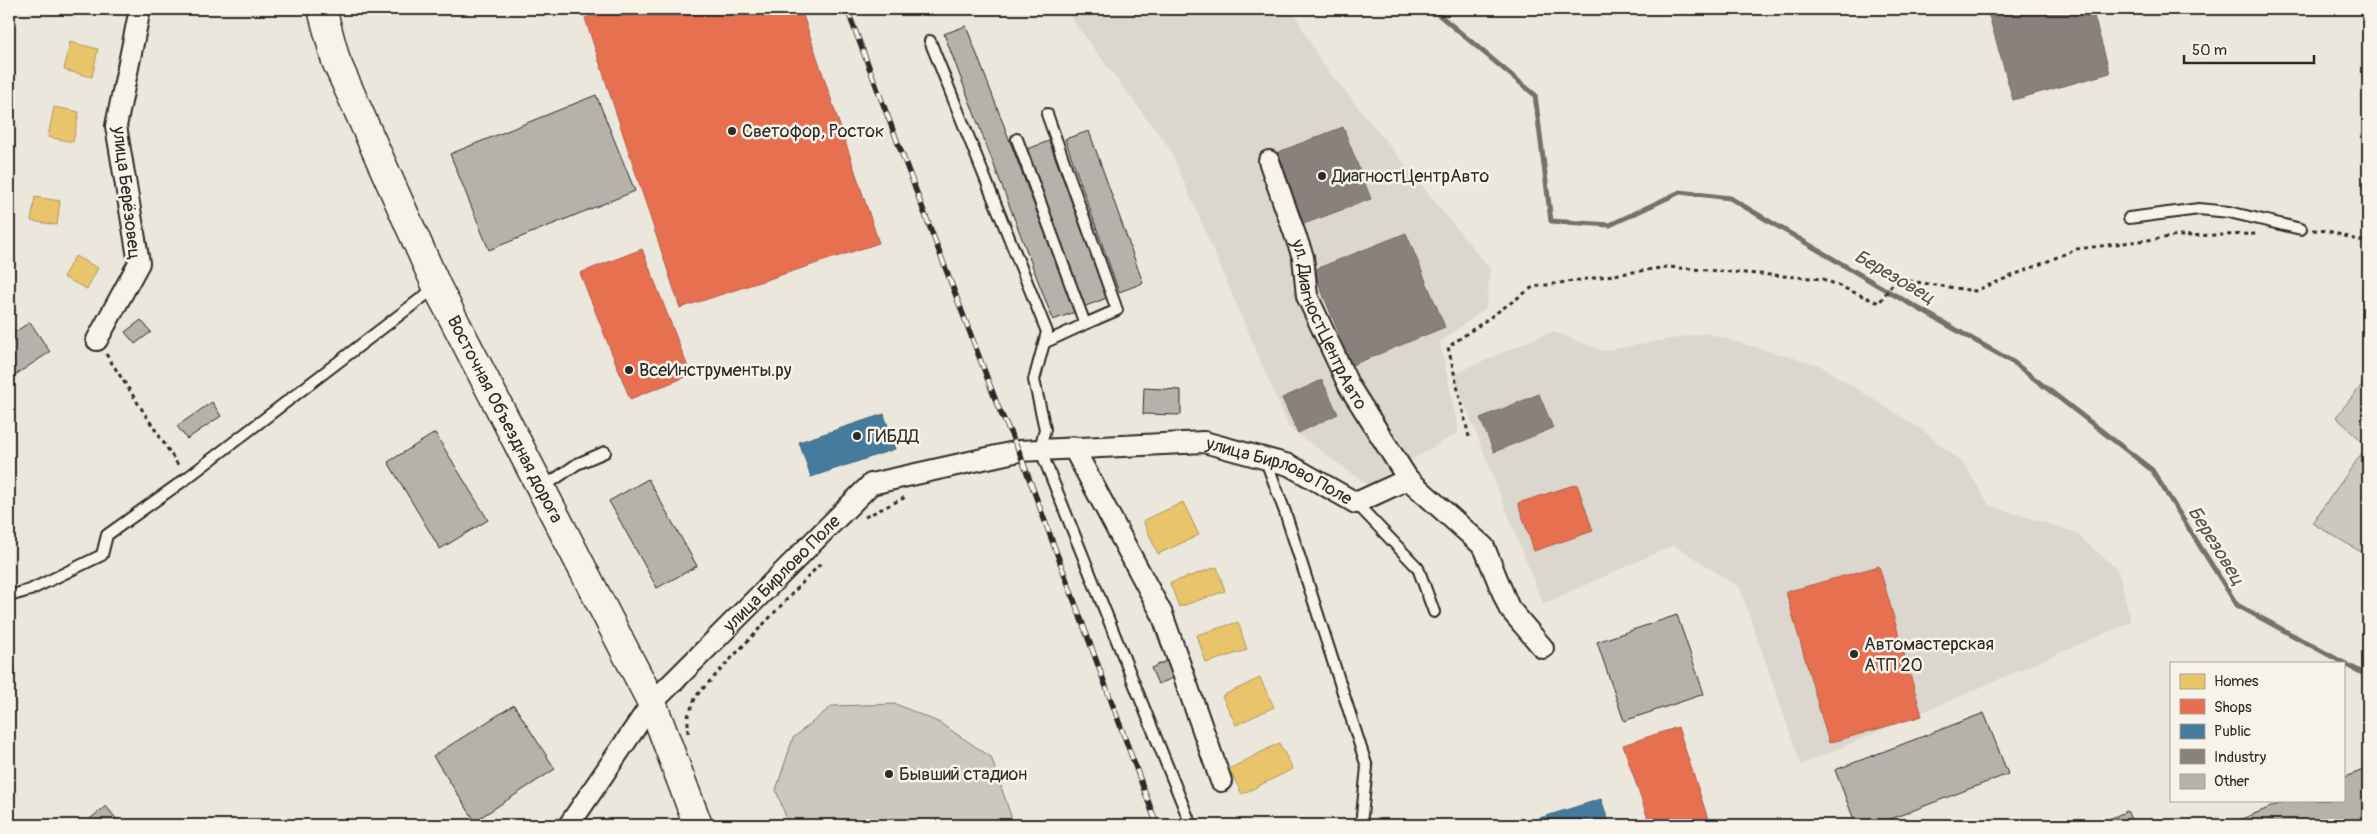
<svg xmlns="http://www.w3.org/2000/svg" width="2377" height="834" font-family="Pangolin,sans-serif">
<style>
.built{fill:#dbd7ce}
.green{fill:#cbc8bf;stroke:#7b7a75}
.homes{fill:#e9c46a;stroke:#b09657}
.shops{fill:#e76f51;stroke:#af5b46}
.public{fill:#457b9d;stroke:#3d637b}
.industry{fill:#8a817c;stroke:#6e6764}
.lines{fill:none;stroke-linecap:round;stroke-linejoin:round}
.stream{stroke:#72716c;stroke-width:5}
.building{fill:#b5b2ab;stroke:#2b2b2b}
.service-casing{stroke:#2b2b2b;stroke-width:14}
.minor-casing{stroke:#2b2b2b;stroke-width:24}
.secondary-casing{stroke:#2b2b2b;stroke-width:31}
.path{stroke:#2b2b2b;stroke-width:3;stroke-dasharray:4 4;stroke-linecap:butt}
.service{stroke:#f7f3e8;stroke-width:10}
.minor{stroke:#f7f3e8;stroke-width:20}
.secondary{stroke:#f7f3e8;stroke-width:28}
.rail-casing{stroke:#2b2b2b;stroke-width:5.5}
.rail{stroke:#f7f3e8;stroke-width:4;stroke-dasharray:11;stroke-linecap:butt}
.poi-dot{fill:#2b2b2b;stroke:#f7f3e8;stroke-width:2}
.labels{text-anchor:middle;stroke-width:5;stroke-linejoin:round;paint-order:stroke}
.poi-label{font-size:18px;fill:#2b2b2b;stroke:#f7f3e8;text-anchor:start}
.street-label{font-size:18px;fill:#2b2b2b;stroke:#f7f3e8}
.water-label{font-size:19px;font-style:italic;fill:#555451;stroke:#f7f3e8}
</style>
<rect width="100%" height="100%" fill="#ebe7dd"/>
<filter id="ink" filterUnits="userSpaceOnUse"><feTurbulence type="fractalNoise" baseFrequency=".02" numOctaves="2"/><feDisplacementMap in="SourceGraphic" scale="10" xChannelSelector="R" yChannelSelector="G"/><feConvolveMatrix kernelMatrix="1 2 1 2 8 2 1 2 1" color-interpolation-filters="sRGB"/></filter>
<g filter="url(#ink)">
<path class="built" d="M 1064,9 L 1292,9 L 1321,62 L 1490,269 L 1486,308 L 1440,342 L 1459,432 L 1368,485 L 1289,428 L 1170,149 Z
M 1553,331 L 1603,351 L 1705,333 L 1819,365 L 1922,430 L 1964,464 L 1990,506 L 2075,532 L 2118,570 L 2131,622 L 1801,765 L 1740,588 L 1674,545 L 1543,604 L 1453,374 Z"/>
<path class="green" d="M 2368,377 L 2368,556 L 2312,523 L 2367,446 L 2336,417 Z
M 896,704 L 940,723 L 991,757 L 1014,825 L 789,825 L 776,790 L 793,738 L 832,706 Z"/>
<path class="homes" d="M 70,42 L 98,49 L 92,77 L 64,70 Z
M 54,107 L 79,112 L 73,142 L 48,137 Z
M 35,197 L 60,201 L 57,225 L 31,221 Z
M 75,256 L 98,268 L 87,289 L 63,277 Z
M 1183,502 L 1199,535 L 1158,554 L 1143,521 Z
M 1217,567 L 1225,591 L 1179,607 L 1170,583 Z
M 1238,622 L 1247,650 L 1206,663 L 1197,635 Z
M 1260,678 L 1274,707 L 1236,725 L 1222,696 Z
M 1279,743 L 1293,769 L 1242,794 L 1229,769 Z"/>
<path class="shops" d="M 612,9 L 801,9 L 879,243 L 680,308 L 585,18 Z
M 642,249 L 691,375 L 630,399 L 580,273 Z
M 1577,484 L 1593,531 L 1534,551 L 1518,503 Z
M 1879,566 L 1922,716 L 1829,743 L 1786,592 Z
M 1678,727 L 1710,825 L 1650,825 L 1623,745 Z"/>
<path class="public" d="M 884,414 L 895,449 L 811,477 L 799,442 Z
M 1601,799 L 1610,825 L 1517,825 Z"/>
<path class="industry" d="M 1987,9 L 2092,9 L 2110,73 L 2013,100 Z
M 1343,127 L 1371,199 L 1301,225 L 1273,154 Z
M 1406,233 L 1445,327 L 1352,365 L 1313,270 Z
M 1322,380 L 1338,414 L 1298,433 L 1282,398 Z
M 1539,394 L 1553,428 L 1494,452 L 1480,418 Z"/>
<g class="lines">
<path class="stream" d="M 1432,9 L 1535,95 L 1551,221 L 1610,225 L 1680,192 L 1730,198 L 1891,293 L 2013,362 L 2152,470 L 2237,605 L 2368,676"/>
</g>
<path class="building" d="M 966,26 L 1075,312 L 1053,320 L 944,34 Z
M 596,95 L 635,191 L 489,250 L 450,154 Z
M 1089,131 L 1143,283 L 1119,292 L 1065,139 Z
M 1049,141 L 1107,298 L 1083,307 L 1025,150 Z
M 141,320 L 151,332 L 135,344 L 125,332 Z
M 30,322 L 50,352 L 9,379 L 9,336 Z
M 1144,388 L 1181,390 L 1181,415 L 1143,414 Z
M 212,402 L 221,416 L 187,439 L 177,426 Z
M 435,433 L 488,520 L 440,549 L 388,462 Z
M 648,479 L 697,566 L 657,588 L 609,501 Z
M 1677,615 L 1704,694 L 1624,721 L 1597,642 Z
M 1169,660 L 1176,677 L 1158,684 L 1151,668 Z
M 514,705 L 555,769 L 475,821 L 433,756 Z
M 1984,713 L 2008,774 L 1875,825 L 1856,825 L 1835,770 Z
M 2368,768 L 2368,825 L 2227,825 L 2288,800 L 2343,800 L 2343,778 Z
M 106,806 L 121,825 L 82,825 Z
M 2127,811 L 2134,825 L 2096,825 Z"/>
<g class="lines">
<defs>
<path id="service" d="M 930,41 L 1047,332 L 1034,380 L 1045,429 L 1040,449 L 1191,825
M 1047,114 L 1117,310 L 1085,324
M 1017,139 L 1085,324 L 1046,342
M 2129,218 L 2199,209 L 2229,212 L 2301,229
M 1265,458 L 1285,512 L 1367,767 L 1361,825
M 542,488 L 577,464 L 605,452
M 1356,503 L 1418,568 L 1434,612
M 9,596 L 30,590 L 102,555 L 107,535 L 187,478 L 436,287"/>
<g id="minor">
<path id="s1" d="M 1269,161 L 1303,257 L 1307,296 L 1349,386 L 1408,479"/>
<path d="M 97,340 L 139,263 L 116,126 L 140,9"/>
<path d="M 1073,447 L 1162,614 L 1221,781"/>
<path id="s2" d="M 569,825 L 652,703 L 871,484 L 1019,451 L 1204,442 L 1289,465 L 1356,503 L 1408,479 L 1484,547 L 1509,608 L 1543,648"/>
</g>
<g id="secondary">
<path id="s3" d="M 322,9 L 336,61 L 437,287 L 652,703 L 698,825"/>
</g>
</defs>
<use href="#service" class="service-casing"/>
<use href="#minor" class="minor-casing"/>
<use href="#secondary" class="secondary-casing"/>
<path class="path" d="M 2313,230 L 2328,231 L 2368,243
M 106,354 L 180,468
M 1469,437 L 1448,347 L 1533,287 L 1667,267 L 1823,279 L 1879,303 L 1896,279 L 1975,291 L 2077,249 L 2180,236 L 2257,234
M 865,517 L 906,497
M 688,733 L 688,716 L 696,696 L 821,563"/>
<use href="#service" class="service"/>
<use href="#minor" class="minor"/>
<use href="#secondary" class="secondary"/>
<defs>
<path id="rail" d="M 847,9 L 999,409 L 1019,451 L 1157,825"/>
</defs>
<use href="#rail" class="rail-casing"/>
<use href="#rail" class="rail"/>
</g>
</g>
<g class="poi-dot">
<circle cx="732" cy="131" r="5"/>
<circle cx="1322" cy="176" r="5"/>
<circle cx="629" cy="370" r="5"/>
<circle cx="857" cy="436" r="5"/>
<circle cx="1854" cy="654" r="5"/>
<circle cx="889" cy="774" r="5"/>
</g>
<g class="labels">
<g class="poi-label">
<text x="742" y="137">Светофор, Росток</text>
<text x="1332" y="182">ДиагностЦентрАвто</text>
<text x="639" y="376">ВсеИнструменты.ру</text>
<text x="867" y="442">ГИБДД</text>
<text x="1864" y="650">Автомастерская<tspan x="1864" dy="21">АТП 20</tspan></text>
<text x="899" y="780">Бывший стадион</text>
</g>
<g class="street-label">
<text transform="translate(127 193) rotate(83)" y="6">улица Берёзовец</text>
<text dy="6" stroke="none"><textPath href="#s1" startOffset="175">ул. ДиагностЦентрАвто</textPath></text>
<text dy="6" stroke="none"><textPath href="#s3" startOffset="450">Восточная Объездная дорога</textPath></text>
<text dy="6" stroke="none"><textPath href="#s2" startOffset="875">улица Бирлово Поле</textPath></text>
<text dy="6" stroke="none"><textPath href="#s2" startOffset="331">улица Бирлово Поле</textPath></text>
</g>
<g class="water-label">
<text transform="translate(1895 276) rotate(30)" y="7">Березовец</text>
<text transform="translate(2217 545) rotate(58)" y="7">Березовец</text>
</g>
</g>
<rect width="2377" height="834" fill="none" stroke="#f7f3e8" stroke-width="30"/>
<rect x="15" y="15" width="2347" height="804" fill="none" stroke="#2b2b2b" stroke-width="2" filter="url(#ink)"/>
<rect x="2170" y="662" width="175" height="140" fill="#f7f3e8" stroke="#a5a39c"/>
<rect x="2180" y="674" width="25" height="15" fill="#e9c46a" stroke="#a5a39c"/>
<text x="2214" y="686" font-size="15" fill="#2b2b2b">Homes</text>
<rect x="2180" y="699" width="25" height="15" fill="#e76f51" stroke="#a5a39c"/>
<text x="2214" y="712" font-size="15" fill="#2b2b2b">Shops</text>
<rect x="2180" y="724" width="25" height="15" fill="#457b9d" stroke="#a5a39c"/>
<text x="2214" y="736" font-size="15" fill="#2b2b2b">Public</text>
<rect x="2180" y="749" width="25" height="15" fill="#8a817c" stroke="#a5a39c"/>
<text x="2214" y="762" font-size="15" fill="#2b2b2b">Industry</text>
<rect x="2180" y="774" width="25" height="15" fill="#b5b2ab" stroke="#a5a39c"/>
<text x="2214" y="786" font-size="15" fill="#2b2b2b">Other</text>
<path d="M2184 55v8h130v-8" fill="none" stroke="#2b2b2b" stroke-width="2.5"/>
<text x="2192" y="55" font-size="15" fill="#2b2b2b" stroke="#f7f3e8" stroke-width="4" paint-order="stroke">50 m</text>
</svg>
